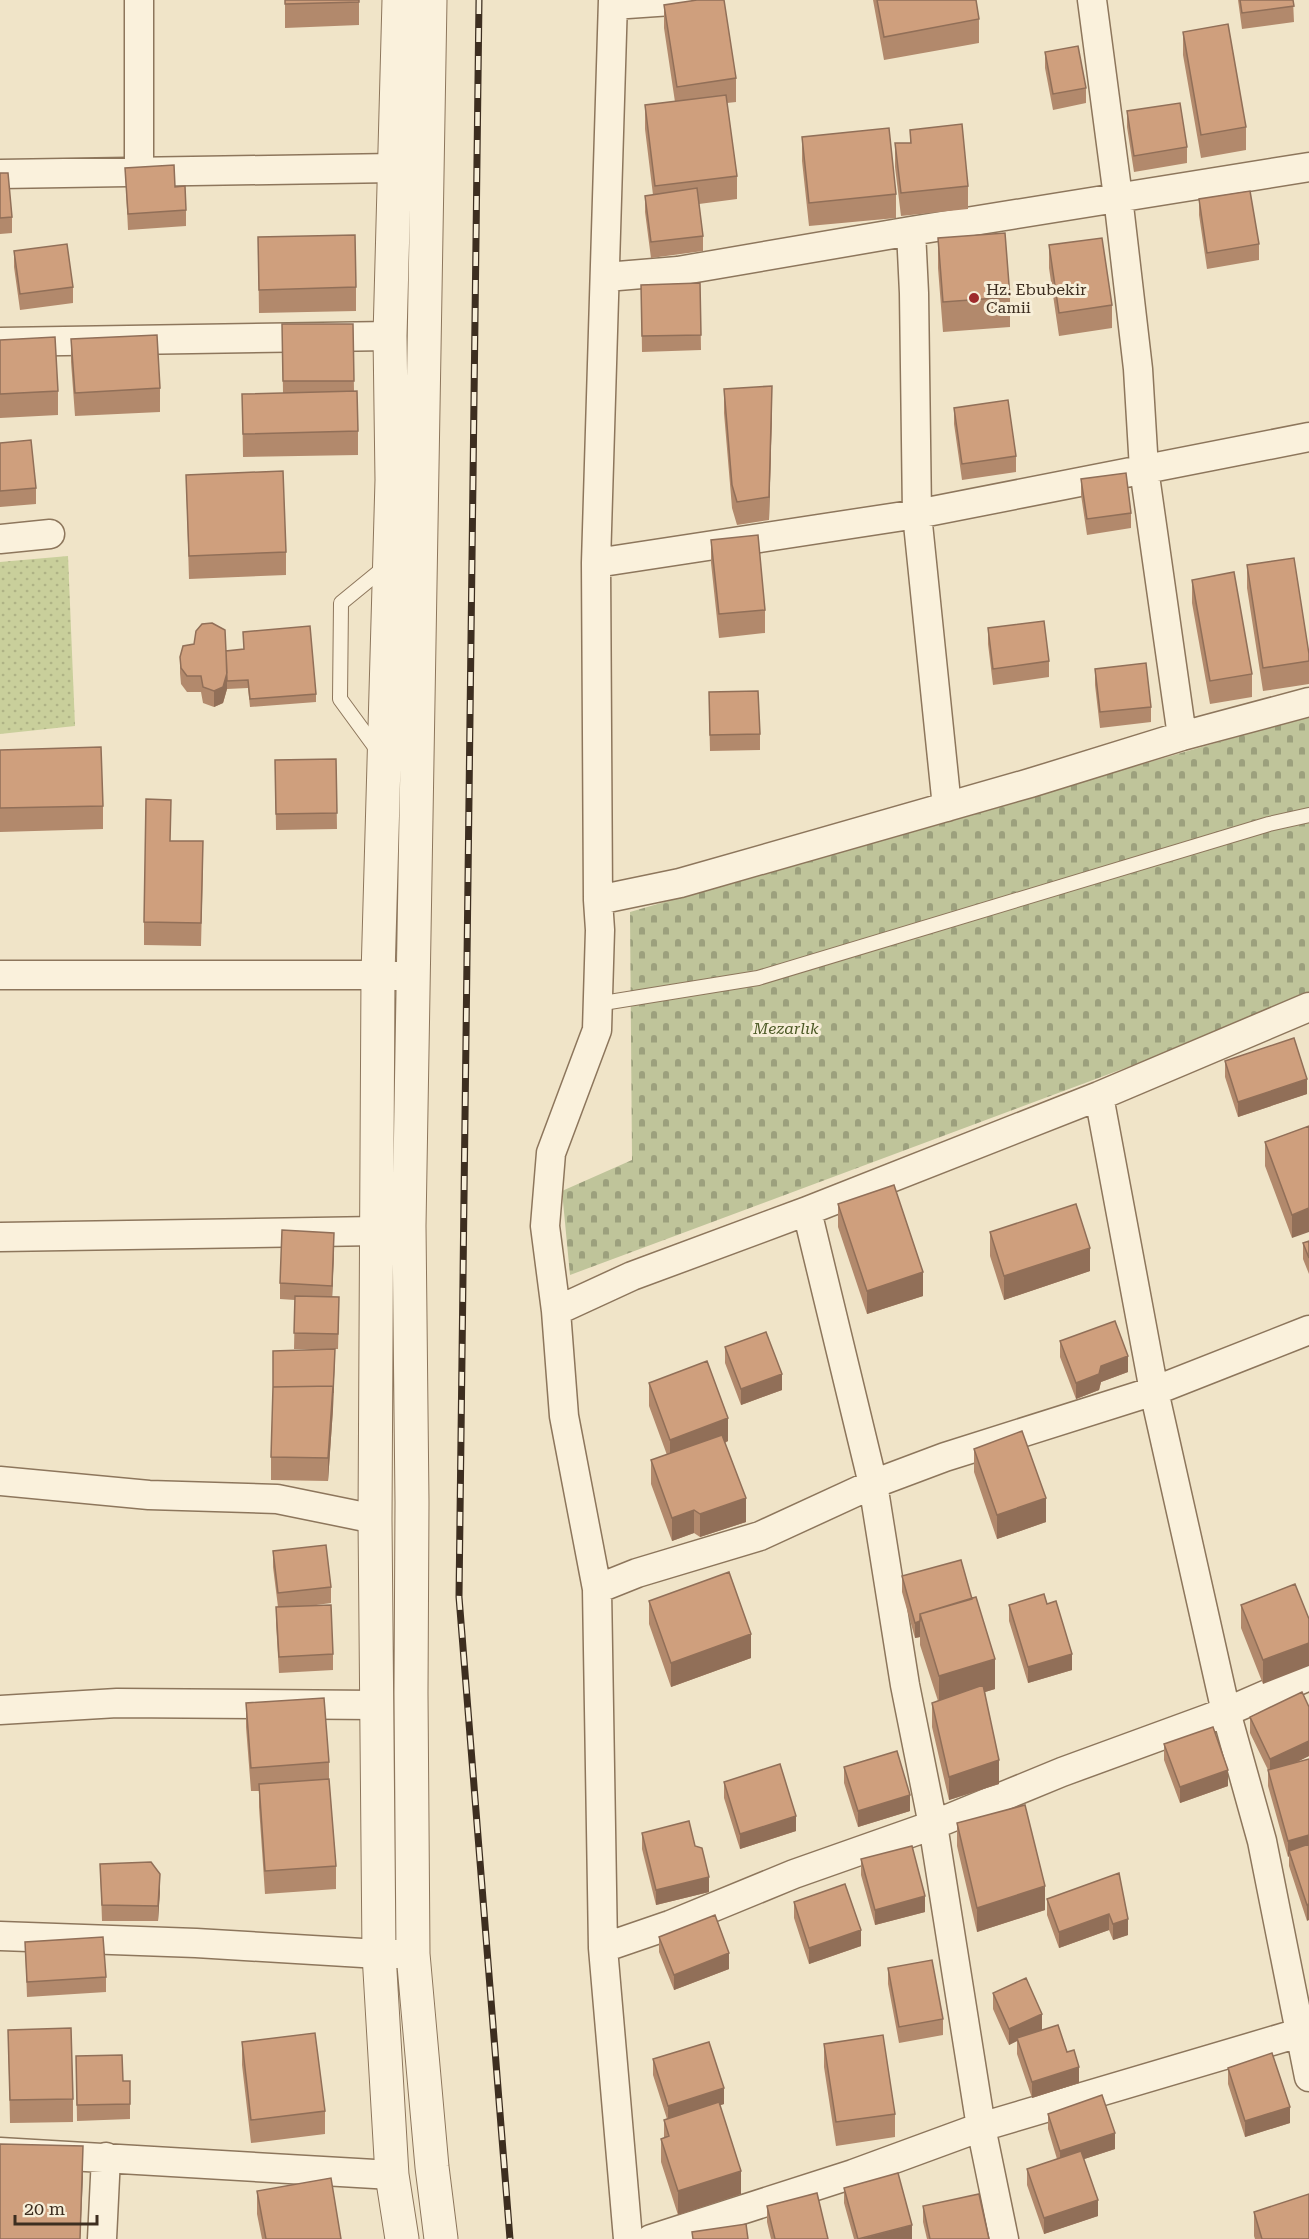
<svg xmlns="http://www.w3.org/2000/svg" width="1309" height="2239" font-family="'Roboto Serif',serif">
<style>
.cemetery{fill:url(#cemetery-stones)}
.park{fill:url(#park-dots)}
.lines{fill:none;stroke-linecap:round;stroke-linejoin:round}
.service-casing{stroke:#8d765c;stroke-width:16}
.minor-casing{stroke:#8d765c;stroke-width:31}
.tertiary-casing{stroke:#8d765c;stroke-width:35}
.service{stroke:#faf1dc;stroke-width:14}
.minor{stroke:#faf1dc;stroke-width:28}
.tertiary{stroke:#faf1dc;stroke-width:33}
.rail-casing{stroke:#3d2e20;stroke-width:7}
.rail{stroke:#f7eed8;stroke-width:4.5;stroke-dasharray:14;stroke-linecap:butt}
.wall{fill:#b2896c}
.shaded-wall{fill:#916f58}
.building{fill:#cf9f7d;stroke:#916f58;stroke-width:1.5}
.poi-dot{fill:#9e2a2b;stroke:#f7eed8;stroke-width:2}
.labels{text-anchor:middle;stroke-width:6;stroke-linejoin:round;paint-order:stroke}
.poi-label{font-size:16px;fill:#3d2e20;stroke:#f7eed8;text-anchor:start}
.park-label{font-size:16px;font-style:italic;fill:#4d5a26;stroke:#f7eed8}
</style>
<defs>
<pattern id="cemetery-stones" width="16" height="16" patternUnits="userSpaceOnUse" patternTransform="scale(1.5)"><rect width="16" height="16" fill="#bfc49a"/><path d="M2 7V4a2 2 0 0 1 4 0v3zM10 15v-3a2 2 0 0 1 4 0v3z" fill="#9ca07d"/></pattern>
<pattern id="park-dots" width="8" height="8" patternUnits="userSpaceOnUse" patternTransform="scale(1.5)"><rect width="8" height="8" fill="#c9cf9b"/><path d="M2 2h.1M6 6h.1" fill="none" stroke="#aeb285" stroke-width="1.8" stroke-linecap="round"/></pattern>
</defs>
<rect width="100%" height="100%" fill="#f0e4c8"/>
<path class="cemetery" d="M 1309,716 L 1309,995 L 1254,1020 L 570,1275 L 562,1191 L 632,1160 L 630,912 Z"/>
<path class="park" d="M 68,556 L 75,726 L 0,734 L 0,562 Z"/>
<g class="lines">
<defs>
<path id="service" d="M 378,751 L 340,699 L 341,603 L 385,567
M 597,1004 L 758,978 L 1269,824 L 1309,815"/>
<path id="minor" d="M 139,0 L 139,172
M 613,0 L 596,563 L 598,900 L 600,930 L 597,1030 L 551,1153 L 545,1226 L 556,1311 L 564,1416 L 597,1589 L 603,1948 L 628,2239
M 1092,0 L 1118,197 L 1138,369 L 1144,469 L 1182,736
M 613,5 L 686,0
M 0,174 L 394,168
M 911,231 L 914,293 L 917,514 L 947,807
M 606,277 L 678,271 L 911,231 L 1309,167
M 0,342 L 390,336
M 0,539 L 50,534
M 596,563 L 917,514 L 1309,437
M 598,900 L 680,883 L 1030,783 L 1182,736 L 1309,702
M 0,975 L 378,975 L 414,977
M 1099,1096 L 1154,1391 L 1226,1712 L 1262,1841 L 1309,2077
M 807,1211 L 873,1484 L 905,1685 L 933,1825 L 981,2127 L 1004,2239
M 0,1237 L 377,1231 L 398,1228
M 556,1311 L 632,1276 L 807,1211 L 1099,1096 L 1309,1007
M 0,1481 L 149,1495 L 277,1499 L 375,1519
M 597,1589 L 637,1573 L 760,1536 L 873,1484 L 945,1457 L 1154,1391 L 1309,1330
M 0,1710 L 117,1703 L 376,1705
M 0,1936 L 196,1943 L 379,1954 L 402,1954
M 603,1948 L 670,1925 L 794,1874 L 933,1825 L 1062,1772 L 1226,1712 L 1309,1676
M 0,2152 L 392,2175
M 102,2239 L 106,2157
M 651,2239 L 853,2174 L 981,2127 L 1309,2030"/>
<path id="tertiary" d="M 399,0 L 390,336 L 392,480 L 378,975 L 375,1519 L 379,1954 L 392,2175 L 402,2239
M 430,0 L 409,1226 L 412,1502 L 411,1693 L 413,1954 L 432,2167 L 441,2239"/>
</defs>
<use href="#service" class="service-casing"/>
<use href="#minor" class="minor-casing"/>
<use href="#tertiary" class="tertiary-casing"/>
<use href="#service" class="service"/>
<use href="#minor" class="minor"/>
<use href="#tertiary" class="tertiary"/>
<defs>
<path id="rail" d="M 479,0 L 459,1597 L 510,2239"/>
</defs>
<use href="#rail" class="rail-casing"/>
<use href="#rail" class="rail"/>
</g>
<path class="wall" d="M 285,0 L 359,0 L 359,25 L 285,28 Z
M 873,0 L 976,0 L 979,19 L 979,43 L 884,60 Z
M 1238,0 L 1293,0 L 1294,22 L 1242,29 Z
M 664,5 L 736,78 L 736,102 L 727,103 L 737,176 L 737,199 L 699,204 L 703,236 L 703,251 L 651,258 L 645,212 L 645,196 L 653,195 L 645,129 L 645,105 L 675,102 L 664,28 Z
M 1183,32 L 1246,127 L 1246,150 L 1201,158 L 1183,55 Z
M 1045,52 L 1086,88 L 1086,103 L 1053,110 L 1045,68 Z
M 1127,111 L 1187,147 L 1187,163 L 1134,172 L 1127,127 Z
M 910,130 L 968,186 L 968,209 L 901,216 L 895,167 L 895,143 L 910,143 Z
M 802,137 L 896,194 L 896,218 L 809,226 L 802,161 Z
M 125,168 L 175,187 L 186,210 L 186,226 L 128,230 Z
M 0,173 L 12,217 L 12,233 L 0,234 Z
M 1199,199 L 1259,244 L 1259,260 L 1207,269 L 1199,215 Z
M 258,237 L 356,287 L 356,311 L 259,313 Z
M 938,238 L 1010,297 L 1010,327 L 943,332 L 938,268 Z
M 1049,245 L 1112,305 L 1112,328 L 1059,336 L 1049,268 Z
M 14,251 L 73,287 L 73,303 L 20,310 L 14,267 Z
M 700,283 L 701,350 L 642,352 L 641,285 Z
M 282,324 L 353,324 L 354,391 L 358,431 L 358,455 L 243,457 L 242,394 L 283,393 Z
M 71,339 L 160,388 L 160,412 L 75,416 L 71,362 Z
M 0,340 L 58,391 L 58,415 L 0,418 Z
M 724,389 L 772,409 L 769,520 L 737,525 L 732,508 L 724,413 Z
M 954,408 L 1016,456 L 1016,472 L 962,480 L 954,424 Z
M 0,443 L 36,488 L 36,504 L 0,507 Z
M 186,475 L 286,552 L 286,575 L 189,579 Z
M 1081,479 L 1131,513 L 1131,528 L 1087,535 L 1081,495 Z
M 711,540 L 765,610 L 765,633 L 719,638 L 711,563 Z
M 1247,565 L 1309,654 L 1309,684 L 1263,691 L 1247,588 Z
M 1192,580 L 1252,674 L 1252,697 L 1210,704 L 1192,603 Z
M 988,628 L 1049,661 L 1049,677 L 993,685 L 988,644 Z
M 243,632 L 316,694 L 316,702 L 250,707 L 248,688 L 227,689 L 223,703 L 214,707 L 203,703 L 201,692 L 187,692 L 181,684 L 180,673 L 180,657 L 244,649 Z
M 1095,669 L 1151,707 L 1151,722 L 1100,728 L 1095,685 Z
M 709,708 L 760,734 L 760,750 L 710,751 Z
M 0,750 L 103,806 L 103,829 L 0,832 Z
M 336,759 L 337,829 L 276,830 L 275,760 Z
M 203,865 L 201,946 L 144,945 L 144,922 Z
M 1225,1061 L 1307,1094 L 1238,1117 L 1225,1077 Z
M 1309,1126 L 1292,1238 L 1265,1166 L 1265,1142 Z
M 838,1204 L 923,1296 L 867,1314 L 838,1227 Z
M 990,1232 L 1090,1271 L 1004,1300 L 990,1256 Z
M 1309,1241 L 1309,1274 L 1303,1259 L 1303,1243 Z
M 334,1249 L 332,1297 L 339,1313 L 338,1349 L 335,1349 L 333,1409 L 328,1481 L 271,1480 L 271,1457 L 320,1349 L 294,1349 L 295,1300 L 280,1299 L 280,1283 Z
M 1060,1341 L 1128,1372 L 1101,1382 L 1099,1390 L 1076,1399 L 1060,1357 Z
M 725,1347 L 782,1390 L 741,1405 L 725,1363 Z
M 649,1383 L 728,1441 L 725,1443 L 746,1522 L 700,1537 L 694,1533 L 672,1541 L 651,1484 L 651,1460 L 667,1455 L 649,1406 Z
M 974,1449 L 1046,1522 L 997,1539 L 974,1472 Z
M 273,1551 L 331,1587 L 331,1603 L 309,1606 L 333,1654 L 333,1670 L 279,1673 L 276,1623 L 276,1607 L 278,1607 L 273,1567 Z
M 902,1576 L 995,1689 L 985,1692 L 999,1784 L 949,1800 L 932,1727 L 932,1703 L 938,1701 L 920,1645 L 920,1637 L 915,1638 L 902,1592 Z
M 1295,1584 L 1263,1684 L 1241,1628 L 1241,1605 Z
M 649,1601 L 751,1658 L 671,1687 L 649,1624 Z
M 1047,1604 L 1072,1670 L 1028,1683 L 1009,1621 L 1009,1605 Z
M 246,1703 L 329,1762 L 329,1779 L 336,1866 L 336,1889 L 265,1894 L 259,1807 L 259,1791 L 251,1791 L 246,1727 Z
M 1250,1717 L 1309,1756 L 1297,1762 L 1309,1759 L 1307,1921 L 1289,1866 L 1289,1856 L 1288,1857 L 1268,1786 L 1268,1770 L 1250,1733 Z
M 1164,1744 L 1228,1786 L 1180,1803 L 1164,1760 Z
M 844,1767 L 910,1811 L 858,1827 L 844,1783 Z
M 724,1782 L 796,1831 L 740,1849 L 724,1798 Z
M 957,1823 L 1045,1910 L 977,1932 L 957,1846 Z
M 642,1833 L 695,1846 L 709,1892 L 656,1905 L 642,1849 Z
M 861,1859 L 925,1912 L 875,1925 L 861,1875 Z
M 100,1864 L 160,1890 L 158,1921 L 102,1921 Z
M 1047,1899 L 1128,1919 L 1128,1935 L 1113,1940 L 1109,1930 L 1059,1948 L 1047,1915 Z
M 794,1902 L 861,1946 L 809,1964 L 794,1918 Z
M 659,1937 L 729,1969 L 674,1990 L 659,1952 Z
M 25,1942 L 106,1977 L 106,1992 L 27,1997 Z
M 888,1968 L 943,2019 L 943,2035 L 899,2043 L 888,1984 Z
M 993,1993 L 1042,2030 L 1067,2052 L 1079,2083 L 1032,2098 L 1017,2054 L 1017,2041 L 1009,2045 L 993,2009 Z
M 8,2030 L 73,2099 L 73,2122 L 10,2123 Z
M 242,2042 L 325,2111 L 325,2134 L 251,2143 L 242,2065 Z
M 824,2044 L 895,2114 L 895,2137 L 836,2146 L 824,2067 Z
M 76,2056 L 123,2081 L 130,2081 L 130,2119 L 77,2121 Z
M 653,2059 L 724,2104 L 720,2105 L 741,2194 L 678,2215 L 661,2162 L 661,2139 L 664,2138 L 664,2120 L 667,2119 L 653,2075 Z
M 1228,2068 L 1290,2123 L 1245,2137 L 1228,2084 Z
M 1048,2114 L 1115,2149 L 1084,2159 L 1098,2216 L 1044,2234 L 1027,2185 L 1027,2169 L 1057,2159 L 1048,2129 Z
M 844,2188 L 912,2239 L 854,2239 L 844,2203 Z
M 257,2191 L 341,2239 L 262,2239 L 257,2214 Z
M 767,2206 L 828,2239 L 771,2239 L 767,2222 Z
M 923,2206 L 989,2239 L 927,2239 L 923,2222 Z
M 1254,2212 L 1309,2239 L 1255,2239 L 1254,2236 Z"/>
<path class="shaded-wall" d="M 772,386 L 772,409 L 769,520 L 769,497 Z
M 227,673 L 227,689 L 223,703 L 214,707 L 214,691 Z
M 1307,1079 L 1307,1094 L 1238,1117 L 1238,1102 Z
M 1309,1208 L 1309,1232 L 1292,1238 L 1292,1215 Z
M 334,1233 L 334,1249 L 332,1302 L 332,1286 Z
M 1090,1248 L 1090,1271 L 1004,1300 L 1004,1276 Z
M 923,1272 L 923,1296 L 867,1314 L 867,1291 Z
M 335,1349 L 333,1409 L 328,1481 L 328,1458 Z
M 1128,1356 L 1128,1372 L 1101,1382 L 1099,1390 L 1076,1399 L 1076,1383 L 1101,1366 Z
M 782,1374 L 782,1390 L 741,1405 L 741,1389 Z
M 728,1418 L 728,1441 L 670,1463 L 670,1440 Z
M 746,1498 L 746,1522 L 700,1537 L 700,1514 Z
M 1046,1498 L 1046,1522 L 997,1539 L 997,1515 Z
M 694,1510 L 694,1533 L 672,1541 L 672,1518 Z
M 920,1621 L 920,1637 L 915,1638 L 915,1623 Z
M 751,1634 L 751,1658 L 671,1687 L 671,1663 Z
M 1309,1643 L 1309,1666 L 1263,1684 L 1263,1660 Z
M 1072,1654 L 1072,1670 L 1028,1683 L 1028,1667 Z
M 995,1659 L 995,1689 L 939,1706 L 939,1676 Z
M 1309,1741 L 1309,1756 L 1270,1775 L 1270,1759 Z
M 999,1760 L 999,1784 L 949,1800 L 949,1777 Z
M 1228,1770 L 1228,1786 L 1180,1803 L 1180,1787 Z
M 910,1795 L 910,1811 L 858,1827 L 858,1811 Z
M 796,1816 L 796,1831 L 740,1849 L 740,1834 Z
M 1309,1835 L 1309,1851 L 1289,1851 L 1289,1856 L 1288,1857 L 1288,1841 Z
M 160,1874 L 160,1890 L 158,1921 L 158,1906 Z
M 709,1877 L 709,1892 L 656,1905 L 656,1890 Z
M 1045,1886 L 1045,1910 L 977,1932 L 977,1908 Z
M 925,1896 L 925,1912 L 875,1925 L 875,1910 Z
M 1309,1904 L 1309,1920 L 1307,1921 L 1307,1905 Z
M 1109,1914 L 1109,1930 L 1059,1948 L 1059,1932 Z
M 1128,1919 L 1128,1935 L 1113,1940 L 1113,1924 Z
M 861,1930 L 861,1946 L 809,1964 L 809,1948 Z
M 729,1953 L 729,1969 L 674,1990 L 674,1975 Z
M 1042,2014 L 1042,2030 L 1017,2038 L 1017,2041 L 1009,2045 L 1009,2029 Z
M 1079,2067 L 1079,2083 L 1032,2098 L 1032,2082 Z
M 724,2088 L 724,2104 L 668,2122 L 668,2106 Z
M 1290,2107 L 1290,2123 L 1245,2137 L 1245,2121 Z
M 1115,2133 L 1115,2149 L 1060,2167 L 1060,2151 Z
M 83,2146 L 83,2177 L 80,2239 Z
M 741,2171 L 741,2194 L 678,2215 L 678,2191 Z
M 1098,2200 L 1098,2216 L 1044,2234 L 1044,2218 Z
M 912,2225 L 912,2239 L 861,2239 Z"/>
<path class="building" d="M 285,0 L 359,0 L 359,2 L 285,4 Z
M 697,0 L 724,0 L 736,78 L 677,87 L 664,5 Z
M 877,0 L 976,0 L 979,19 L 884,37 Z
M 1240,0 L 1293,0 L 1294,6 L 1242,13 Z
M 1228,24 L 1246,127 L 1201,135 L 1183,32 Z
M 1078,46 L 1086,88 L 1053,94 L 1045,52 Z
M 726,95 L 737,176 L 655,186 L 645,105 Z
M 1180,103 L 1187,147 L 1134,156 L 1127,111 Z
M 962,124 L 968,186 L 901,193 L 895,143 L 911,143 L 910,130 Z
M 889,128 L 896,194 L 809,203 L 802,137 Z
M 174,165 L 175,187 L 185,186 L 186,210 L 128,214 L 125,168 Z
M 0,173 L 8,173 L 12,217 L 0,218 Z
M 697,188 L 703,236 L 651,242 L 645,196 Z
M 1250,191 L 1259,244 L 1207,253 L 1199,199 Z
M 1005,233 L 1010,297 L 943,302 L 938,238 Z
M 355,235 L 356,287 L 259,290 L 258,237 Z
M 1102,238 L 1112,305 L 1059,313 L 1049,245 Z
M 67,244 L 73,287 L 20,294 L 14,251 Z
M 700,283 L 701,335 L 642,336 L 641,285 Z
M 282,324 L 353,324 L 354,381 L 283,381 Z
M 157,335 L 160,388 L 75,393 L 71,339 Z
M 55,337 L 58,391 L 0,394 L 0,340 Z
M 772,386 L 769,497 L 737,502 L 732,485 L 724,389 Z
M 357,391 L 358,431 L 243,434 L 242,394 Z
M 1008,400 L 1016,456 L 962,464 L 954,408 Z
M 31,440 L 36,488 L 0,491 L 0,443 Z
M 283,471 L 286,552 L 189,556 L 186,475 Z
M 1126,473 L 1131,513 L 1087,519 L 1081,479 Z
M 758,535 L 765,610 L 719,614 L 711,540 Z
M 1294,558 L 1309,654 L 1309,661 L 1263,668 L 1247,565 Z
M 1234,572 L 1252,674 L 1210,681 L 1192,580 Z
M 1044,621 L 1049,661 L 993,669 L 988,628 Z
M 212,623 L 225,630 L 227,673 L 223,687 L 214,691 L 203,687 L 201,676 L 187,676 L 181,668 L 180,657 L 183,646 L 194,644 L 196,631 L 202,624 Z
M 310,626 L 316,694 L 250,699 L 248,680 L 227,681 L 226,651 L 244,649 L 243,632 Z
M 1146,663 L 1151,707 L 1100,712 L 1095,669 Z
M 758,691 L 760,734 L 710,735 L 709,692 Z
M 101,747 L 103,806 L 0,808 L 0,750 Z
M 336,759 L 337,813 L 276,814 L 275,760 Z
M 146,799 L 171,800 L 170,841 L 203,841 L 201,923 L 144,922 Z
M 1294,1038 L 1307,1079 L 1238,1102 L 1225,1061 Z
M 1309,1126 L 1309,1208 L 1292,1215 L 1265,1142 Z
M 894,1185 L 923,1272 L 867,1291 L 838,1204 Z
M 1076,1204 L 1090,1248 L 1004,1276 L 990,1232 Z
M 282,1230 L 334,1233 L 332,1286 L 280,1283 Z
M 1309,1241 L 1309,1258 L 1303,1243 Z
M 295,1296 L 339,1297 L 338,1334 L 294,1333 Z
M 1115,1321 L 1128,1356 L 1101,1366 L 1099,1374 L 1076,1383 L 1060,1341 Z
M 766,1332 L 782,1374 L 741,1389 L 725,1347 Z
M 335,1349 L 333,1393 L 333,1386 L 273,1387 L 273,1351 Z
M 707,1361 L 728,1418 L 670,1440 L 649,1383 Z
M 333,1386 L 328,1458 L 271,1457 L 273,1387 Z
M 1022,1431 L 1046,1498 L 997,1515 L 974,1449 Z
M 722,1435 L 746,1498 L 700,1514 L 694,1510 L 672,1518 L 651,1460 Z
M 326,1545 L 331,1587 L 278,1593 L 273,1551 Z
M 961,1560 L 972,1599 L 920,1614 L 920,1621 L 915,1623 L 902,1576 Z
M 729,1572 L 751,1634 L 671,1663 L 649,1601 Z
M 1295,1584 L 1309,1619 L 1309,1643 L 1263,1660 L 1241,1605 Z
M 1044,1594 L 1047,1604 L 1056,1601 L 1072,1654 L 1028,1667 L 1009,1605 Z
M 976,1597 L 995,1659 L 939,1676 L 920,1614 Z
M 331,1605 L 333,1654 L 279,1657 L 276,1607 Z
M 983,1685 L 999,1760 L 949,1777 L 932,1703 Z
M 1302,1692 L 1309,1707 L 1309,1741 L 1270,1759 L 1250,1717 Z
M 324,1698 L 329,1762 L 251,1768 L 246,1703 Z
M 1213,1727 L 1228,1770 L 1180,1787 L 1164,1744 Z
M 897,1751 L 910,1795 L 858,1811 L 844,1767 Z
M 1309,1759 L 1309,1835 L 1288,1841 L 1268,1770 Z
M 780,1764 L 796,1816 L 740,1834 L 724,1782 Z
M 329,1779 L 336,1866 L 265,1871 L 259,1784 Z
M 1025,1805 L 1045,1886 L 977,1908 L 957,1823 Z
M 689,1821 L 695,1846 L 702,1848 L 709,1877 L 656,1890 L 642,1833 Z
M 1309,1844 L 1309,1904 L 1307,1905 L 1289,1851 Z
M 912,1846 L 925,1896 L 875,1910 L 861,1859 Z
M 151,1862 L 160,1874 L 158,1906 L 102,1905 L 100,1864 Z
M 1119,1873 L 1128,1919 L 1113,1924 L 1109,1914 L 1059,1932 L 1047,1899 Z
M 845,1884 L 861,1930 L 809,1948 L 794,1902 Z
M 715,1915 L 729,1953 L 674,1975 L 659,1937 Z
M 103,1937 L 106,1977 L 27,1982 L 25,1942 Z
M 932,1960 L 943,2019 L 899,2027 L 888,1968 Z
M 1026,1978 L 1042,2014 L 1009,2029 L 993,1993 Z
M 1058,2025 L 1067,2052 L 1074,2050 L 1079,2067 L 1032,2082 L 1017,2038 Z
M 71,2028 L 73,2099 L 10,2100 L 8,2030 Z
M 315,2033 L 325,2111 L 251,2120 L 242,2042 Z
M 883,2035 L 895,2114 L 836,2122 L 824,2044 Z
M 709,2042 L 724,2088 L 668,2106 L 653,2059 Z
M 1272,2053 L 1290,2107 L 1245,2121 L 1228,2068 Z
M 122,2055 L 123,2081 L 130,2081 L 130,2104 L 77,2105 L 76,2056 Z
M 1102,2095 L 1115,2133 L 1060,2151 L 1048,2114 Z
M 719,2102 L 741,2171 L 678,2191 L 661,2139 L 669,2136 L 664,2120 Z
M 0,2144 L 83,2146 L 80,2239 L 0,2239 Z
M 1081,2151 L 1098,2200 L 1044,2218 L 1027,2169 Z
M 898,2173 L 912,2225 L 858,2239 L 844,2188 Z
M 331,2178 L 341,2239 L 266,2239 L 257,2191 Z
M 817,2193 L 828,2239 L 775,2239 L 767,2206 Z
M 979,2194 L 989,2239 L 930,2239 L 923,2206 Z
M 1309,2194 L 1309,2239 L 1262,2239 L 1254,2212 Z
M 746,2224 L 748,2239 L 693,2239 L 692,2232 Z"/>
<circle class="poi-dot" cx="974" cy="298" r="6"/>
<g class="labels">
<g class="poi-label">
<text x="986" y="295">Hz. Ebubekir<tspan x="986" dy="18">Camii</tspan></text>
</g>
<g class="park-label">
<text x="786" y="1034">Mezarlık</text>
</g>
</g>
<path d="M15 2215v9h82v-9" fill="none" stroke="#3d2e20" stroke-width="3"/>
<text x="24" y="2215" font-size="18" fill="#3d2e20" stroke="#f7eed8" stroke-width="4.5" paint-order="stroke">20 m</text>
</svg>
